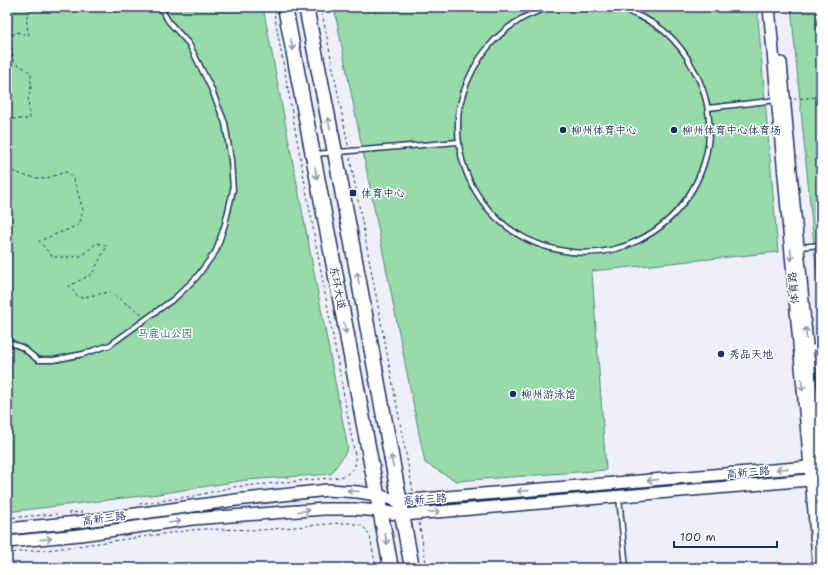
<svg xmlns="http://www.w3.org/2000/svg" width="828" height="575" font-family="'Shantell Sans','LXGW WenKai TC',sans-serif">
<style>
.green{fill:#97dba8;stroke:#598583}
.lines{fill:none;stroke-linecap:round;stroke-linejoin:round}
.lane-casing{stroke:#1b2f5e;stroke-width:7}
.secondary-casing{stroke:#1b2f5e;stroke-width:14}
.highway-casing{stroke:#1b2f5e;stroke-width:17}
.path{stroke:#1b2f5e;stroke-width:1;stroke-dasharray:3 3;stroke-linecap:butt}
.lane{stroke:#fff;stroke-width:4}
.secondary{stroke:#fff;stroke-width:11}
.highway{stroke:#fff;stroke-width:14}
.oneway{stroke:#8d97ae}
.poi-dot{fill:#1b2f5e;stroke:#fff;stroke-width:1.5}
.labels{text-anchor:middle;stroke-width:3;stroke-linejoin:round;paint-order:stroke}
.poi-label{font-size:11px;fill:#1b2f5e;stroke:#fff;text-anchor:start}
.street-label{font-size:11px;fill:#1b2f5e;stroke:#fff}
.park-label{font-size:11px;fill:#3a5a70;stroke:#fff}
</style>
<rect width="100%" height="100%" fill="#efeff9"/>
<filter id="ink" filterUnits="userSpaceOnUse"><feTurbulence type="fractalNoise" baseFrequency=".025" numOctaves="2"/><feDisplacementMap in="SourceGraphic" scale="8" xChannelSelector="R" yChannelSelector="G"/><feConvolveMatrix kernelMatrix="1 2 1 2 8 2 1 2 1" color-interpolation-filters="sRGB"/></filter>
<g filter="url(#ink)">
<path class="green" d="M 7,7 L 263,7 L 348,449 L 331,474 L 246,480 L 158,494 L 7,512 Z
M 334,7 L 757,7 L 778,252 L 592,271 L 606,470 L 456,481 L 425,463 Z
M 791,7 L 821,7 L 821,318 Z"/>
<g class="lines">
<defs>
<path id="lane" d="M 550,7 C 542,10 532,13 523,18 C 488,38 467,71 459,109 C 458,115 458,122 458,128 C 458,158 469,187 489,210 C 511,235 539,248 571,252 C 670,263 743,155 693,68 C 686,54 676,41 664,31 C 649,19 633,13 615,7
M 708,108 L 777,100
M 315,154 L 458,142
M 799,247 L 821,245
M 7,341 L 23,348 L 38,360 L 54,360 L 83,354 L 110,345 L 175,298 L 196,278 L 216,251 L 225,224 L 233,190 L 231,160 L 225,123 L 211,88 L 189,44 L 169,22 L 160,7
M 807,348 L 821,347
M 619,497 L 626,568"/>
<path id="secondary" d="M 769,7 L 819,568
M 781,63 L 821,497
M 7,529 L 78,522 L 236,500 L 328,490 L 358,492 L 377,495 L 399,501 L 821,466
M 7,542 L 80,535 L 192,519 L 324,509 L 354,509 L 380,511 L 402,515 L 821,479"/>
<path id="highway" d="M 285,7 L 391,568
M 306,7 L 335,152 L 412,568"/>
</defs>
<use href="#lane" class="lane-casing"/>
<use href="#secondary" class="secondary-casing"/>
<use href="#highway" class="highway-casing"/>
<path class="path" d="M 321,7 L 348,145
M 794,99 L 821,97
M 7,122 L 13,119 L 30,119 L 28,101 L 31,87 L 31,73 L 13,61 L 12,47 L 8,40 L 16,32 L 29,35 C 27,25 23,13 34,7
M 350,158 L 413,491
M 7,169 L 26,176 L 44,179 L 66,172 L 73,177 L 83,210 L 79,225 L 39,241 L 53,257 L 68,257 L 81,256 L 97,243 L 107,246 L 92,274 L 69,286 L 79,298 L 109,292 L 142,314
M 139,504 L 194,496 L 233,487 L 341,477 C 349,473 355,471 356,461 L 317,250 L 273,7
M 68,513 L 82,512
M 7,518 L 57,514
M 419,523 L 427,568
M 7,553 L 55,549 L 192,530 L 203,529 L 261,530 L 339,523 L 351,523 L 363,526 L 370,536 L 376,568"/>
<use href="#lane" class="lane"/>
<use href="#secondary" class="secondary"/>
<use href="#highway" class="highway"/>
</g>
<defs><path id="oneway-shaft" d="M-6 0H5M1.5-3L5.5 0L1.5 3" fill="none" stroke-width="1.6" stroke-linecap="round" stroke-linejoin="round"/></defs>
<g class="oneway">
<use href="#oneway-shaft" transform="translate(292 45) rotate(79)"/>
<use href="#oneway-shaft" transform="translate(329 123) rotate(-101)"/>
<use href="#oneway-shaft" transform="translate(316 173) rotate(79)"/>
<use href="#oneway-shaft" transform="translate(791 255) rotate(85)"/>
<use href="#oneway-shaft" transform="translate(358 278) rotate(-100)"/>
<use href="#oneway-shaft" transform="translate(345 328) rotate(79)"/>
<use href="#oneway-shaft" transform="translate(806 333) rotate(-95)"/>
<use href="#oneway-shaft" transform="translate(802 385) rotate(85)"/>
<use href="#oneway-shaft" transform="translate(392 461) rotate(-100)"/>
<use href="#oneway-shaft" transform="translate(782 469) rotate(175)"/>
<use href="#oneway-shaft" transform="translate(653 480) rotate(175)"/>
<use href="#oneway-shaft" transform="translate(353 491) rotate(-175)"/>
<use href="#oneway-shaft" transform="translate(523 491) rotate(175)"/>
<use href="#oneway-shaft" transform="translate(304 511) rotate(-5)"/>
<use href="#oneway-shaft" transform="translate(434 512) rotate(-5)"/>
<use href="#oneway-shaft" transform="translate(175 522) rotate(-9)"/>
<use href="#oneway-shaft" transform="translate(46 539) rotate(-6)"/>
<use href="#oneway-shaft" transform="translate(386 539) rotate(79)"/>
</g>
</g>
<g class="poi-dot">
<circle cx="563" cy="130" r="4"/>
<circle cx="674" cy="130" r="4"/>
<rect x="349" y="189" width="8" height="8" rx="2"/>
<circle cx="721" cy="354" r="4"/>
<circle cx="513" cy="394" r="4"/>
</g>
<g class="labels">
<g class="poi-label">
<text x="571" y="134">柳州体育中心</text>
<text x="682" y="134">柳州体育中心体育场</text>
<text x="361" y="197">体育中心</text>
<text x="729" y="358">秀品天地</text>
<text x="521" y="398">柳州游泳馆</text>
</g>
<g class="street-label">
<text transform="translate(338 288) rotate(79)" y="4">东环大道</text>
<text transform="translate(793 288) rotate(-95)" y="4">体育路</text>
<text transform="translate(748 472) rotate(-5)" y="4">高新三路</text>
<text transform="translate(425 499) rotate(-4)" y="4">高新三路</text>
<text transform="translate(104 518) rotate(-8)" y="4">高新三路</text>
</g>
<g class="park-label">
<text x="165" y="337">马鹿山公园</text>
</g>
</g>
<rect width="828" height="575" fill="none" stroke="#fff" stroke-width="24"/>
<rect x="12" y="12" width="804" height="551" fill="none" stroke="#1b2f5e" stroke-width="1.5" filter="url(#ink)"/>
<path d="M674 541v6h103v-6" fill="none" stroke="#1b2f5e" stroke-width="2"/>
<text x="680" y="541" font-size="12" fill="#1b2f5e" stroke="#ffffff" stroke-width="3" paint-order="stroke">100 m</text>
</svg>
